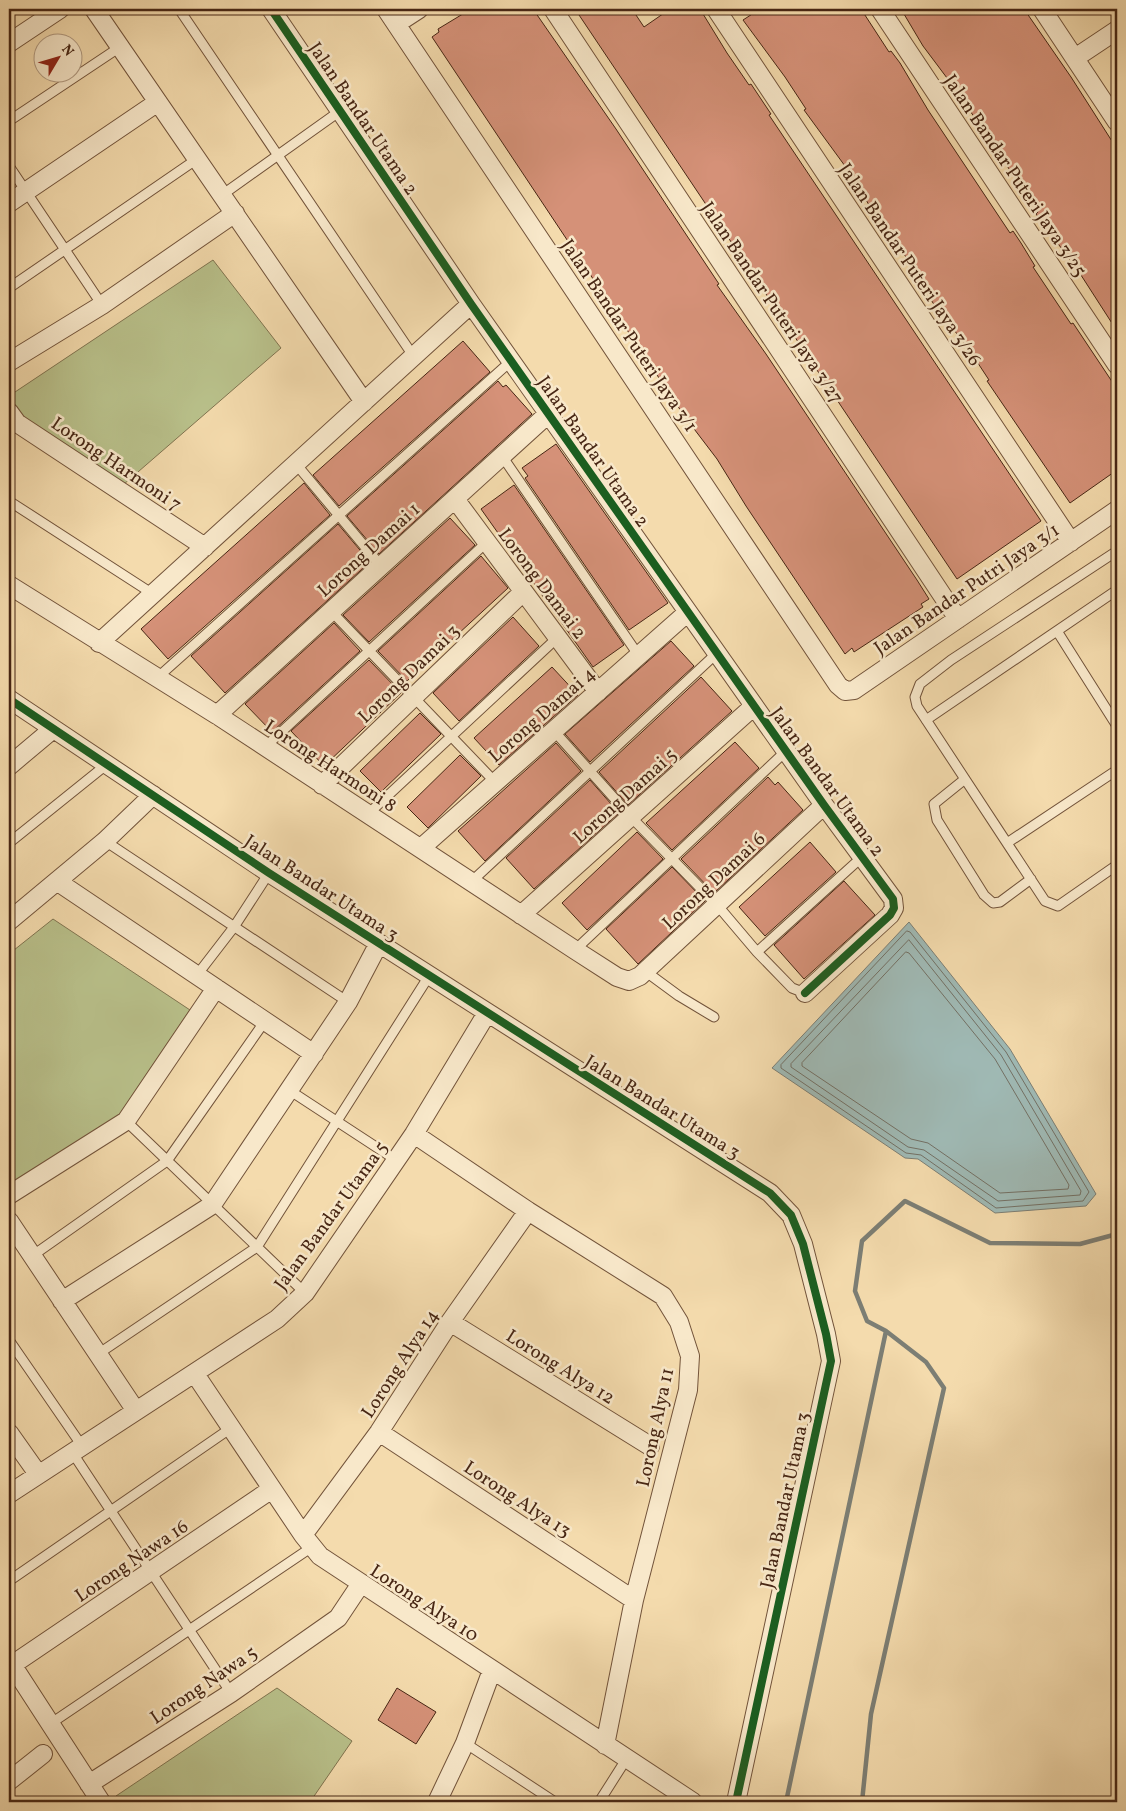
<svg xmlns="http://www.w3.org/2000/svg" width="1126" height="1811" font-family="Vollkorn,serif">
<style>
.green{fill:#b9c18b;stroke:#807450}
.water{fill:#9fb9b4;stroke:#7c7e74}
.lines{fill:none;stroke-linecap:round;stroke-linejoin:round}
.shore{stroke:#737064;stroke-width:1}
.stream{stroke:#7c7e74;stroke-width:4.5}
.building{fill:#d59178;stroke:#472614}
.service-casing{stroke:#72533a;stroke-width:11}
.minor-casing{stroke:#72533a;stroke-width:20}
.service{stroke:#f8e8ca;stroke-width:9}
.minor{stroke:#f8e8ca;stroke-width:18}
.cycleway-casing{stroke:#f8e8ca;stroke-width:11}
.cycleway{stroke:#1b5e20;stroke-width:8}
.labels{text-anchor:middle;stroke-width:5;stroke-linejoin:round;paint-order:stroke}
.street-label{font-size:19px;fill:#472614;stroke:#f8e8ca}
</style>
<rect width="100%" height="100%" fill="#f4dbad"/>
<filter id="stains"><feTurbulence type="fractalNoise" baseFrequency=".004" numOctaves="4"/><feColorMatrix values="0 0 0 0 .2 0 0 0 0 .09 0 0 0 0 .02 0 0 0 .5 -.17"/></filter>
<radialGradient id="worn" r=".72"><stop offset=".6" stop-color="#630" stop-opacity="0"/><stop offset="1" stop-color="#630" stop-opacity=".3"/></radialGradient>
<path class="green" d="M 213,260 L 281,348 L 116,491 L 9,417 L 9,396 Z
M 53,919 L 190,1010 L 111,1127 L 9,1193 L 9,954 Z
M 277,1688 L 352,1741 L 310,1802 L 120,1802 L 116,1796 Z"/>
<path class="water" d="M 909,922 L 1010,1049 L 1096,1194 L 1086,1206 L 995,1213 L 918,1159 L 905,1158 L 772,1068 Z"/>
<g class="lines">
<path class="shore" d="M 907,931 L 910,932 L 1006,1052 L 1089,1192 L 1083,1201 L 996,1208 L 921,1155 L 906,1153 L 781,1068 L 781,1065 Z
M 909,940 L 1001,1055 L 1081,1191 L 1080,1195 L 998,1201 L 924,1150 L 908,1147 L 791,1067 L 791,1064 Z
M 906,952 L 909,953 L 995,1059 L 1069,1185 L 1068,1189 L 1000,1193 L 928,1143 L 911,1139 L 802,1066 L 802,1063 Z"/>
<path class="stream" d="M 786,1802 L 886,1331
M 862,1802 L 871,1714 L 944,1388 L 926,1362 L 886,1331 L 867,1321 L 855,1291 L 862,1241 L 905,1201 L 990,1243 L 1080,1244 L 1117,1234"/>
</g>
<path class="building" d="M 471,9 L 533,9 L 616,129 L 719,284 L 717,285 L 766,354 L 917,580 L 929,599 L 921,604 L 923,607 L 854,652 L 852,648 L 845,654 L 746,506 L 717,459 L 685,417 L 432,37 L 439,32 L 438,29 Z
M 575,9 L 632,9 L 644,27 L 670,9 L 700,9 L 727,53 L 749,85 L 751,84 L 771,114 L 769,115 L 1041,521 L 957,579 Z
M 760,9 L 861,9 L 889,52 L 891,51 L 900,63 L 928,110 L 1010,233 L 1013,231 L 1021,243 L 1035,266 L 1033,267 L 1071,324 L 1073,323 L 1117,389 L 1117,470 L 1070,503 L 987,381 L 989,380 L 968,348 L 933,303 L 925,290 L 927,289 L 906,257 L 874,213 L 845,166 L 804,110 L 806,109 L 785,77 L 743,20 Z
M 901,9 L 1024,9 L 1071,77 L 1117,149 L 1117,331 L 1079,272 L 1036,214 L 1038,212 L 956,90 L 923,46 Z
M 463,341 L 490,372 L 339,506 L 313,475 Z
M 498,381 L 503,387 L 506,385 L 532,414 L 379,554 L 347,516 Z
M 556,444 L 668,603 L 629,630 L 525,478 L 528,476 L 522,468 Z
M 304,483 L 330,515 L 168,659 L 141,629 Z
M 514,485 L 624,645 L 593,667 L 481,509 Z
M 450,518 L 475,545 L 369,642 L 343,615 Z
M 338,524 L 370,562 L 225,693 L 191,656 Z
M 481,556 L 508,588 L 407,681 L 378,651 Z
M 513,617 L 539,646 L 459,721 L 433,693 Z
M 334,623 L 360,651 L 272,732 L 245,704 Z
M 671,641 L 694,666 L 590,762 L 565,734 Z
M 369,660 L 401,693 L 324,766 L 291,731 Z
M 552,667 L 578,695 L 499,765 L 474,738 Z
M 701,677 L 732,711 L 628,805 L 599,772 Z
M 420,713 L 441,734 L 381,792 L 360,771 Z
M 735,742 L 759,768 L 672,850 L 646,823 Z
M 556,743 L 581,771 L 485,861 L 458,831 Z
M 460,755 L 481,776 L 428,828 L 407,807 Z
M 768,777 L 775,785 L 778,782 L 803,810 L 714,893 L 681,859 Z
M 590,780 L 619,813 L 534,889 L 506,858 Z
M 637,832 L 663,859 L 587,930 L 562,903 Z
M 810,842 L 836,872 L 765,936 L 739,907 Z
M 672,867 L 705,901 L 638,964 L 606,929 Z
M 844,881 L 875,915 L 804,979 L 774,945 Z
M 397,1688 L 436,1712 L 416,1744 L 378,1720 Z"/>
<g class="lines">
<defs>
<path id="service" d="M 179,9 L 414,357
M 9,121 L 120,47
M 9,166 L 102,305
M 222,195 L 340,111
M 9,288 L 197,159
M 502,456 L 639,656
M 296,464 L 381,566
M 9,501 L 153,594
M 1117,551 L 951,660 L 920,684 L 915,697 L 917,706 L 1045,901 L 1058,906 L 1117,865
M 331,611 L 495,782
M 1057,631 L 1117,726
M 157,678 L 511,361
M 926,720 L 1117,590
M 554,731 L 631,817 L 718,906 L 757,952 L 792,988 L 805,993
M 265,747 L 487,542
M 965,779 L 934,804 L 937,820 L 984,895 L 993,903 L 1000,902 L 1031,879
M 368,814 L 557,638
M 105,841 L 348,1002
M 9,843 L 106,765
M 1007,843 L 1117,770
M 471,882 L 717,653
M 575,950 L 786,751
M 757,952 L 862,857
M 645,971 L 679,996 L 714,1017
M 197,975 L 234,927 L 269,873
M 289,1090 L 396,1160
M 126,1121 L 305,1293
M 32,1256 L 167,1161 L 265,1021
M 9,1340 L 82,1446
M 98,1354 L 257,1247 L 429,976
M 72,1452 L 231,1693
M 9,1581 L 231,1428
M 50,1724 L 312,1547
M 465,1743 L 555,1802
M 599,1802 L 627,1758"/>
<path id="minor" d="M 94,9 L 364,402
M 271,9 L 471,304 L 824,805 L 893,899 L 894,908 L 890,915 L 805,993
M 386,9 L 838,685 L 845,691 L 854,690 L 1117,510
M 553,9 L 958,619
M 716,9 L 1071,542
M 880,9 L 1117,365
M 1042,9 L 1117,122
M 396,24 L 419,9
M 9,43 L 60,9
M 1075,58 L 1117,30
M 9,203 L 158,102
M 9,362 L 102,305 L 235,213
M 9,412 L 17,423 L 205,547
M 455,499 L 598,692
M 9,585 L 217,715 L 575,950 L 617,977 L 629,981 L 640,976 L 824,805
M 99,643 L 471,304
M 9,699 L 269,873 L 770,1193 L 791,1215 L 803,1244 L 826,1334 L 831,1361 L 736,1802
M 217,715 L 548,414
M 9,766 L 53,729
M 322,785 L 523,592
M 421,848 L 688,612
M 58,882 L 314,1054
M 521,915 L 754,706
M 9,921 L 105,841 L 153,795
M 414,1134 L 528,1211 L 663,1296 L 679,1322 L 690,1356 L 688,1390 L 634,1600 L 605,1745
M 9,1195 L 126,1121 L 216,988
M 9,1221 L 136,1411
M 62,1301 L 212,1205 L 348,1002 L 379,943
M 450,1322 L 650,1446
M 195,1374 L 303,1535 L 320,1556 L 693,1802
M 379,1432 L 634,1600
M 9,1433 L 38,1474
M 9,1494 L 277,1319 L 305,1293 L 414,1134 L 487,1013
M 303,1535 L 379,1432 L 450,1322 L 528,1211
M 9,1660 L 101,1802
M 12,1665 L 272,1489
M 9,1781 L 43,1754
M 89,1784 L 231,1693 L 338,1618 L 360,1585
M 437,1802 L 465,1743 L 492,1670"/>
</defs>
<use href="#service" class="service-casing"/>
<use href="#minor" class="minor-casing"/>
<use href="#service" class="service"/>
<use href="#minor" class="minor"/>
<defs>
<path id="cycleway" d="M 271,9 L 471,304 L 824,805 L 893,899 L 894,908 L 890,915 L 805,993
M 9,699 L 269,873 L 770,1193 L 791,1215 L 803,1244 L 826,1334 L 831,1361 L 736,1802"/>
</defs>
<use href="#cycleway" class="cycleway-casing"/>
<use href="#cycleway" class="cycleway"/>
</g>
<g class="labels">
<g class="street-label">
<text transform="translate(364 118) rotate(56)" y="7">Jalan Bandar Utama 2</text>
<text transform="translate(1016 175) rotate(56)" y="7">Jalan Bandar Puteri Jaya 3/25</text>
<text transform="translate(911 264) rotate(56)" y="7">Jalan Bandar Puteri Jaya 3/26</text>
<text transform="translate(773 302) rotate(56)" y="7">Jalan Bandar Puteri Jaya 3/27</text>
<text transform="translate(630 335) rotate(56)" y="7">Jalan Bandar Puteri Jaya 3/1</text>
<text transform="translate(594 451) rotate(55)" y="7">Jalan Bandar Utama 2</text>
<text transform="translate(117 463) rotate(34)" y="7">Lorong Harmoni 7</text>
<text transform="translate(368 549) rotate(-42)" y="7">Lorong Damai 1</text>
<text transform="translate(543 583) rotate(53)" y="7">Lorong Damai 2</text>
<text transform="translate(966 588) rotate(-34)" y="7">Jalan Bandar Putri Jaya 3/1</text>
<text transform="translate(408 673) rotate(-44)" y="7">Lorong Damai 3</text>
<text transform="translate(541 714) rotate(-41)" y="7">Lorong Damai 4</text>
<text transform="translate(331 765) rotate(33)" y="7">Lorong Harmoni 8</text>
<text transform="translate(828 781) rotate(54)" y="7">Jalan Bandar Utama 2</text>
<text transform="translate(624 795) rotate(-42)" y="7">Lorong Damai 5</text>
<text transform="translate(713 880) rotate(-43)" y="7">Lorong Damai 6</text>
<text transform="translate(322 887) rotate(33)" y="7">Jalan Bandar Utama 3</text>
<text transform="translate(663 1106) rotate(32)" y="7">Jalan Bandar Utama 3</text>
<text transform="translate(330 1215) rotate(-54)" y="7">Jalan Bandar Utama 5</text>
<text transform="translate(399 1363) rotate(-57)" y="7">Lorong Alya 14</text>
<text transform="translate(561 1366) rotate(32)" y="7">Lorong Alya 12</text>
<text transform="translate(654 1427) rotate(-78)" y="7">Lorong Alya 11</text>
<text transform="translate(518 1498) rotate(33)" y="7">Lorong Alya 13</text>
<text transform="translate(784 1500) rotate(-78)" y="7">Jalan Bandar Utama 3</text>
<text transform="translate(131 1560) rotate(-34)" y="7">Lorong Nawa 16</text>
<text transform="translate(425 1602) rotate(33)" y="7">Lorong Alya 10</text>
<text transform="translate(203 1684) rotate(-34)" y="7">Lorong Nawa 5</text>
</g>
</g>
<rect width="1126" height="1811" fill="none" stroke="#f4dbad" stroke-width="30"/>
<rect x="10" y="10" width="1106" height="1791" fill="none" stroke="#472614" stroke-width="2.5"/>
<rect x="15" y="15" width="1096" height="1781" fill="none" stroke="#472614"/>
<g transform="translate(58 58) rotate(52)"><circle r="24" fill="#f8e8ca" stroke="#b19a81"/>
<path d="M0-4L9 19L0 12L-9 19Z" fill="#8f2418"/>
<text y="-8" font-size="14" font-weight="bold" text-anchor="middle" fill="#472614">N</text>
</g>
<rect width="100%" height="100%" filter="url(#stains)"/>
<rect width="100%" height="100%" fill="url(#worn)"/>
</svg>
